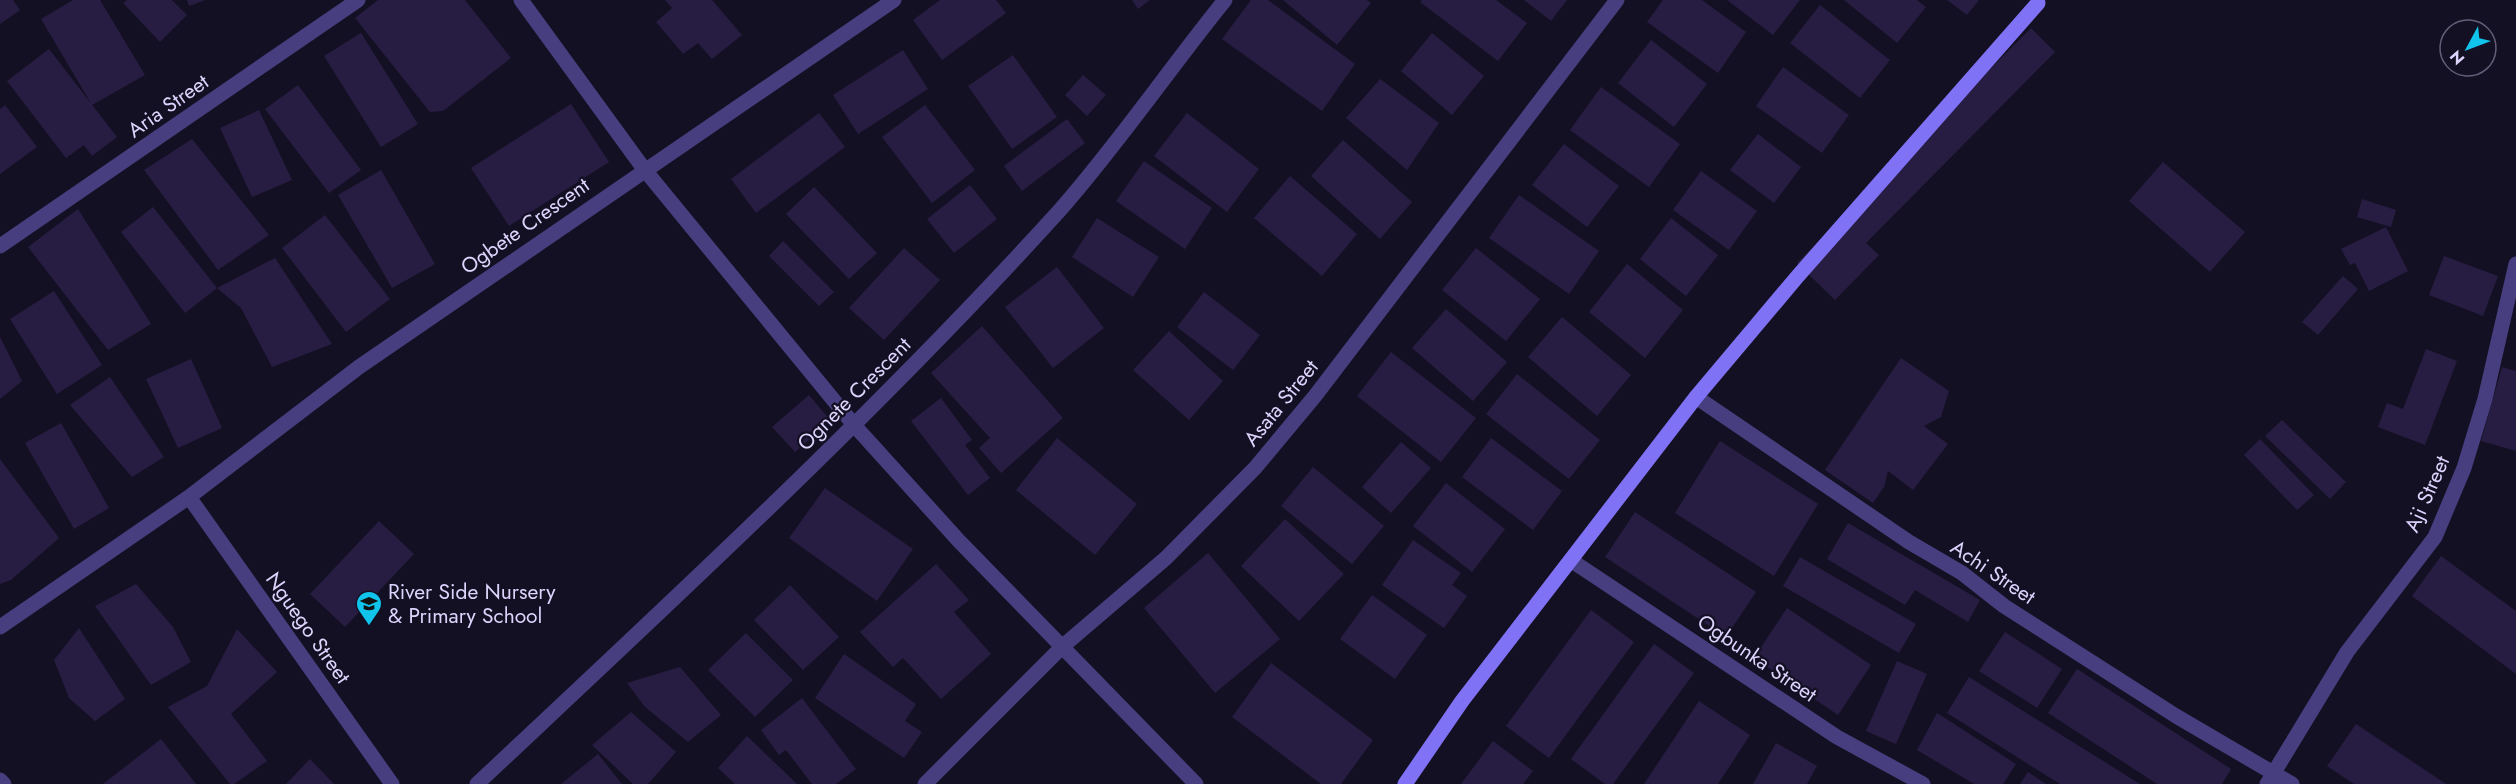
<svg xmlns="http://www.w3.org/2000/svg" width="2516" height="784" font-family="Jost,sans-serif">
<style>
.building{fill:#271d42}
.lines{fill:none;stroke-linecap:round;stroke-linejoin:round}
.street{stroke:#463e7e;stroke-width:15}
.secondary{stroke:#8072f5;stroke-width:15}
.labels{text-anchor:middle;stroke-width:4.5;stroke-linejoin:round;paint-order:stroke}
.street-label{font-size:21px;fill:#dcd4fc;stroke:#141023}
.poi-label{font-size:21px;fill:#dcd4fc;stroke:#141023;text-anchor:start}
</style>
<rect width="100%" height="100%" fill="#141023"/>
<path class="building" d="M 0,0 L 13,0 L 20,10 L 0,24 Z
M 73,0 L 100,0 L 145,75 L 92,105 L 41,19 Z
M 127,0 L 172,0 L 187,15 L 160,42 L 123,3 Z
M 187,0 L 205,0 L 189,6 Z
M 378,0 L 465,0 L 511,58 L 443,111 L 430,112 L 355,18 Z
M 665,0 L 712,0 L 742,35 L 712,59 L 698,43 L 683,54 L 656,22 L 672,8 Z
M 940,0 L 996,0 L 1006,13 L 942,60 L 913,20 Z
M 1132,0 L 1150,0 L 1138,9 Z
M 1251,0 L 1268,0 L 1355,64 L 1322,111 L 1222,39 Z
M 1283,0 L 1367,0 L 1371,3 L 1337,45 Z
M 1422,0 L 1496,0 L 1527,23 L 1498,61 L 1420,2 Z
M 1524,0 L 1567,0 L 1551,21 Z
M 1663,0 L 1702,0 L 1746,32 L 1718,73 L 1647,22 Z
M 1727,0 L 1800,0 L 1773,35 Z
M 1844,0 L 1917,0 L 1926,7 L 1897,43 Z
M 1947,0 L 1979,0 L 1967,15 Z
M 1820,5 L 1890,60 L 1860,98 L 1790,43 Z
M 2031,28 L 2055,52 L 1866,243 L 1879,255 L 1835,300 L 1797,263 Z
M 361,33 L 418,124 L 381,147 L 324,56 Z
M 1432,33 L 1484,76 L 1452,115 L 1401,71 Z
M 1651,40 L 1707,84 L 1674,127 L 1618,83 Z
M 49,49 L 117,137 L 92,156 L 84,145 L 66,158 L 7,81 Z
M 903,50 L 928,89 L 858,134 L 833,95 Z
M 1013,55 L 1057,117 L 1012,149 L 968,86 Z
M 1783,67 L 1849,115 L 1822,153 L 1756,106 Z
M 1083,75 L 1106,95 L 1087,116 L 1065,95 Z
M 1380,79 L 1439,123 L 1407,170 L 1346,118 Z
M 298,85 L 361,170 L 329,193 L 265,109 Z
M 1601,87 L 1680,144 L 1649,187 L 1570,130 Z
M 571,104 L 609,162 L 509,226 L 471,168 Z
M 5,105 L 37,147 L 0,174 L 0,109 Z
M 925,105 L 975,170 L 932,203 L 882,137 Z
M 259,110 L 292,180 L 252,197 L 220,128 Z
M 819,113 L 845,147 L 756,213 L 731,179 Z
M 1187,113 L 1259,169 L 1227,212 L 1154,156 Z
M 1067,119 L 1085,143 L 1022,191 L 1004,166 Z
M 1758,134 L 1801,167 L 1774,203 L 1730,170 Z
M 192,139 L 269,235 L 218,270 L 144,170 Z
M 1343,140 L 1412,202 L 1380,239 L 1311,176 Z
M 1564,144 L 1619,186 L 1587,227 L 1532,185 Z
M 1144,161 L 1212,208 L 1185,249 L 1116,201 Z
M 2163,162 L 2245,232 L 2210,272 L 2129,201 Z
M 381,170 L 435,264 L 392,288 L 338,195 Z
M 1701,171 L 1757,211 L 1729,250 L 1673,210 Z
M 1290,176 L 1357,234 L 1322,276 L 1254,218 Z
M 970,185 L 997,219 L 954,253 L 927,219 Z
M 814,187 L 877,253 L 849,279 L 786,214 Z
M 1519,195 L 1599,251 L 1569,294 L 1489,238 Z
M 2362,199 L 2396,210 L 2391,227 L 2357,217 Z
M 153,207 L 217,288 L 275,258 L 332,344 L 272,367 L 241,308 L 217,288 L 185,313 L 121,232 Z
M 78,209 L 151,324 L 108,350 L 28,247 Z
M 325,215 L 390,299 L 346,332 L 282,248 Z
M 1097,218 L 1159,257 L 1133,297 L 1072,257 Z
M 1671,218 L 1718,255 L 1686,296 L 1640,259 Z
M 2386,227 L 2408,271 L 2369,291 L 2355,263 L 2350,265 L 2341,249 Z
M 783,241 L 834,292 L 819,306 L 769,256 Z
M 904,248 L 940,280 L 884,340 L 849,308 Z
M 1476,248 L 1540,299 L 1506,341 L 1442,290 Z
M 2444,256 L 2498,276 L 2483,316 L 2429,295 Z
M 1627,264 L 1683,310 L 1645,358 L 1589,312 Z
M 1057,267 L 1104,328 L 1053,368 L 1005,307 Z
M 2343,276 L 2358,289 L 2318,335 L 2302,322 Z
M 54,291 L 102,365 L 57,394 L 10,319 Z
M 1204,292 L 1260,335 L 1233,370 L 1177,327 Z
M 1446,309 L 1507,362 L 1473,401 L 1412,348 Z
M 1562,317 L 1631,375 L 1597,416 L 1528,357 Z
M 982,326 L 1063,418 L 1001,473 L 979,448 L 990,438 L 931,373 Z
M 1169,331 L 1223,381 L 1189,420 L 1133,370 Z
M 0,337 L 22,381 L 0,399 Z
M 2426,349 L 2457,361 L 2425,445 L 2378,427 L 2387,403 L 2403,409 Z
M 1391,352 L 1476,418 L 1441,462 L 1357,396 Z
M 1901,358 L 1949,391 L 1941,417 L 1924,426 L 1948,444 L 1913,490 L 1888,471 L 1884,487 L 1873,503 L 1825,470 Z
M 191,359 L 222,428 L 178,448 L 146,379 Z
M 2502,367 L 2516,371 L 2516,451 L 2481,441 Z
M 1517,374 L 1600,440 L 1569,479 L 1486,414 Z
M 110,377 L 164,457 L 132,477 L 70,405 Z
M 809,395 L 831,421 L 795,452 L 772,427 Z
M 941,398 L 972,440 L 965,445 L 990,478 L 968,495 L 911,421 Z
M 2282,420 L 2346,482 L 2330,499 L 2265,436 Z
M 61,423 L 109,508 L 74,529 L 25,443 Z
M 1057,438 L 1137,504 L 1095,555 L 1016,490 Z
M 1491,438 L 1562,491 L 1533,530 L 1462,477 Z
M 2260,439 L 2314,495 L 2297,510 L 2244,455 Z
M 1720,441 L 1818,504 L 1774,576 L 1675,513 Z
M 1401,442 L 1431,468 L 1391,513 L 1362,487 Z
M 0,459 L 59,538 L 11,580 L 0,584 Z
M 1313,467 L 1384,526 L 1352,564 L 1281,506 Z
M 1446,483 L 1505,529 L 1472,572 L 1413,526 Z
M 825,488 L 913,549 L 877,601 L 789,538 Z
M 1635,512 L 1756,592 L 1726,637 L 1605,557 Z
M 1285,519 L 1344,574 L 1299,621 L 1241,566 Z
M 379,521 L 414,554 L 345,627 L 310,594 Z
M 1848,523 L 1980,600 L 1968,622 L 1915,590 L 1905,605 L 1827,559 Z
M 1413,540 L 1461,573 L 1452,585 L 1467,596 L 1444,628 L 1382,585 Z
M 1208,553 L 1280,639 L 1215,693 L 1144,608 Z
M 2441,556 L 2516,611 L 2516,674 L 2412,596 Z
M 1800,557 L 1916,624 L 1899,653 L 1783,586 Z
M 936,564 L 969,600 L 954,612 L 991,654 L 941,699 L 903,658 L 893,667 L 860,632 Z
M 136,584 L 173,627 L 191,662 L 151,685 L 95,606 Z
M 790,585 L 839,637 L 803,670 L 754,620 Z
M 1372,595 L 1427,635 L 1395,679 L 1340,639 Z
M 1787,608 L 1871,665 L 1838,715 L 1754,658 Z
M 1591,610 L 1634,642 L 1549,758 L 1506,726 Z
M 79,628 L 125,699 L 95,721 L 69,698 L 54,660 Z
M 237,629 L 277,672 L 231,714 L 267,761 L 234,784 L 230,784 L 168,707 L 207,686 Z
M 2005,632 L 2062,669 L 2037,708 L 1979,671 Z
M 746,633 L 793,680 L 755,717 L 708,670 Z
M 1654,644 L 1694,673 L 1613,784 L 1605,784 L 1571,759 Z
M 844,654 L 916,704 L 905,721 L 922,732 L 904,758 L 815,698 Z
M 1897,661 L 1927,674 L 1896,744 L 1866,731 Z
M 1271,663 L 1373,740 L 1341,784 L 1321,784 L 1232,717 Z
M 680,667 L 721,715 L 688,742 L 645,707 L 627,683 Z
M 2077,669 L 2231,769 L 2222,784 L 2157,784 L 2048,713 Z
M 1969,677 L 2140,784 L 2060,784 L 1947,713 Z
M 802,698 L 856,769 L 836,784 L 812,784 L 786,750 L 779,755 L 761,730 Z
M 1699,701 L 1750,735 L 1718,784 L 1644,784 Z
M 631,712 L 676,752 L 648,784 L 633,784 L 592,745 Z
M 1937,713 L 2016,764 L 2003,784 L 1974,784 L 1917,750 Z
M 2356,724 L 2446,784 L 2354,784 L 2327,766 Z
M 747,736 L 797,784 L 735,784 L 718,768 Z
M 161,739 L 196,784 L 103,784 Z
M 1493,741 L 1533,771 L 1523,784 L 1461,784 Z
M 1776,743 L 1817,766 L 1807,784 L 1753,784 Z
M 598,754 L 622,784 L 561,784 Z
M 310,759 L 334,784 L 286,784 Z
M 2028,772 L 2046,784 L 2020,784 Z"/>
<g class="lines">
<path class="street" d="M 521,0 L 644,169 L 854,425 L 959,541 L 1196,784
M 0,246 L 358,0
M 1696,397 L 1909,542 L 1962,573 L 2004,606 L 2176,716 L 2292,784
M 189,497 L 392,784
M 1572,561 L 1837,737 L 1923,784
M 0,627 L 189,497 L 359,367 L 894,0
M 0,780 L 4,784
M 477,784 C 676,597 877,412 1060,210 C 1119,143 1169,69 1225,0
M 925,784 L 1063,646 L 1166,558 L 1255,468 L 1315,396 L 1617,0
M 2267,784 L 2347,652 L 2435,537 L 2464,468 L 2485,399 L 2516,264"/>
<path class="secondary" d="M 1405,784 L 1462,701 L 1696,397 L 1797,277 L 2038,3"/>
</g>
<defs>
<symbol id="school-pin" viewBox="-11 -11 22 30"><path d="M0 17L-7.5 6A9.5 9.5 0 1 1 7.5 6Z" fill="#11c4eb" stroke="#141023"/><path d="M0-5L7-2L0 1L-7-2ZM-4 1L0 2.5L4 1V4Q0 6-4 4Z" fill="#111"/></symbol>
</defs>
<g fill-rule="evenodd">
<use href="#school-pin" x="354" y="589" width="30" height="40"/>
</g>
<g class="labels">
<g class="street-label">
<text transform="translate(168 106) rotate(-35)" y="7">Aria Street</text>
<text transform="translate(525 226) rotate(-35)" y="7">Ogbete Crescent</text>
<text transform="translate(854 394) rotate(-45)" y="7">Ognete Crescent</text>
<text transform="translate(1281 403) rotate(-51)" y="7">Asata Street</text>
<text transform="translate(2427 494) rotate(-66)" y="7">Aji Street</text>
<text transform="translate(1993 572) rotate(34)" y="7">Achi Street</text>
<text transform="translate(308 628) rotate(55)" y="7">Nguego Street</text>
<text transform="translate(1757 658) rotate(34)" y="7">Ogbunka Street</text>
</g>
<g class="poi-label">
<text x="388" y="599">River Side Nursery<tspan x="388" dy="24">&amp; Primary School</tspan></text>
</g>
</g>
<g transform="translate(2468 48) rotate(229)"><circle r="28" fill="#141023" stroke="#645e7a" stroke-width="1.5"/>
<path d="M0-4.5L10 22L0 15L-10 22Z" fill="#11c4eb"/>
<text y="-9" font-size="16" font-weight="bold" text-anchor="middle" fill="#dcd4fc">N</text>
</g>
</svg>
